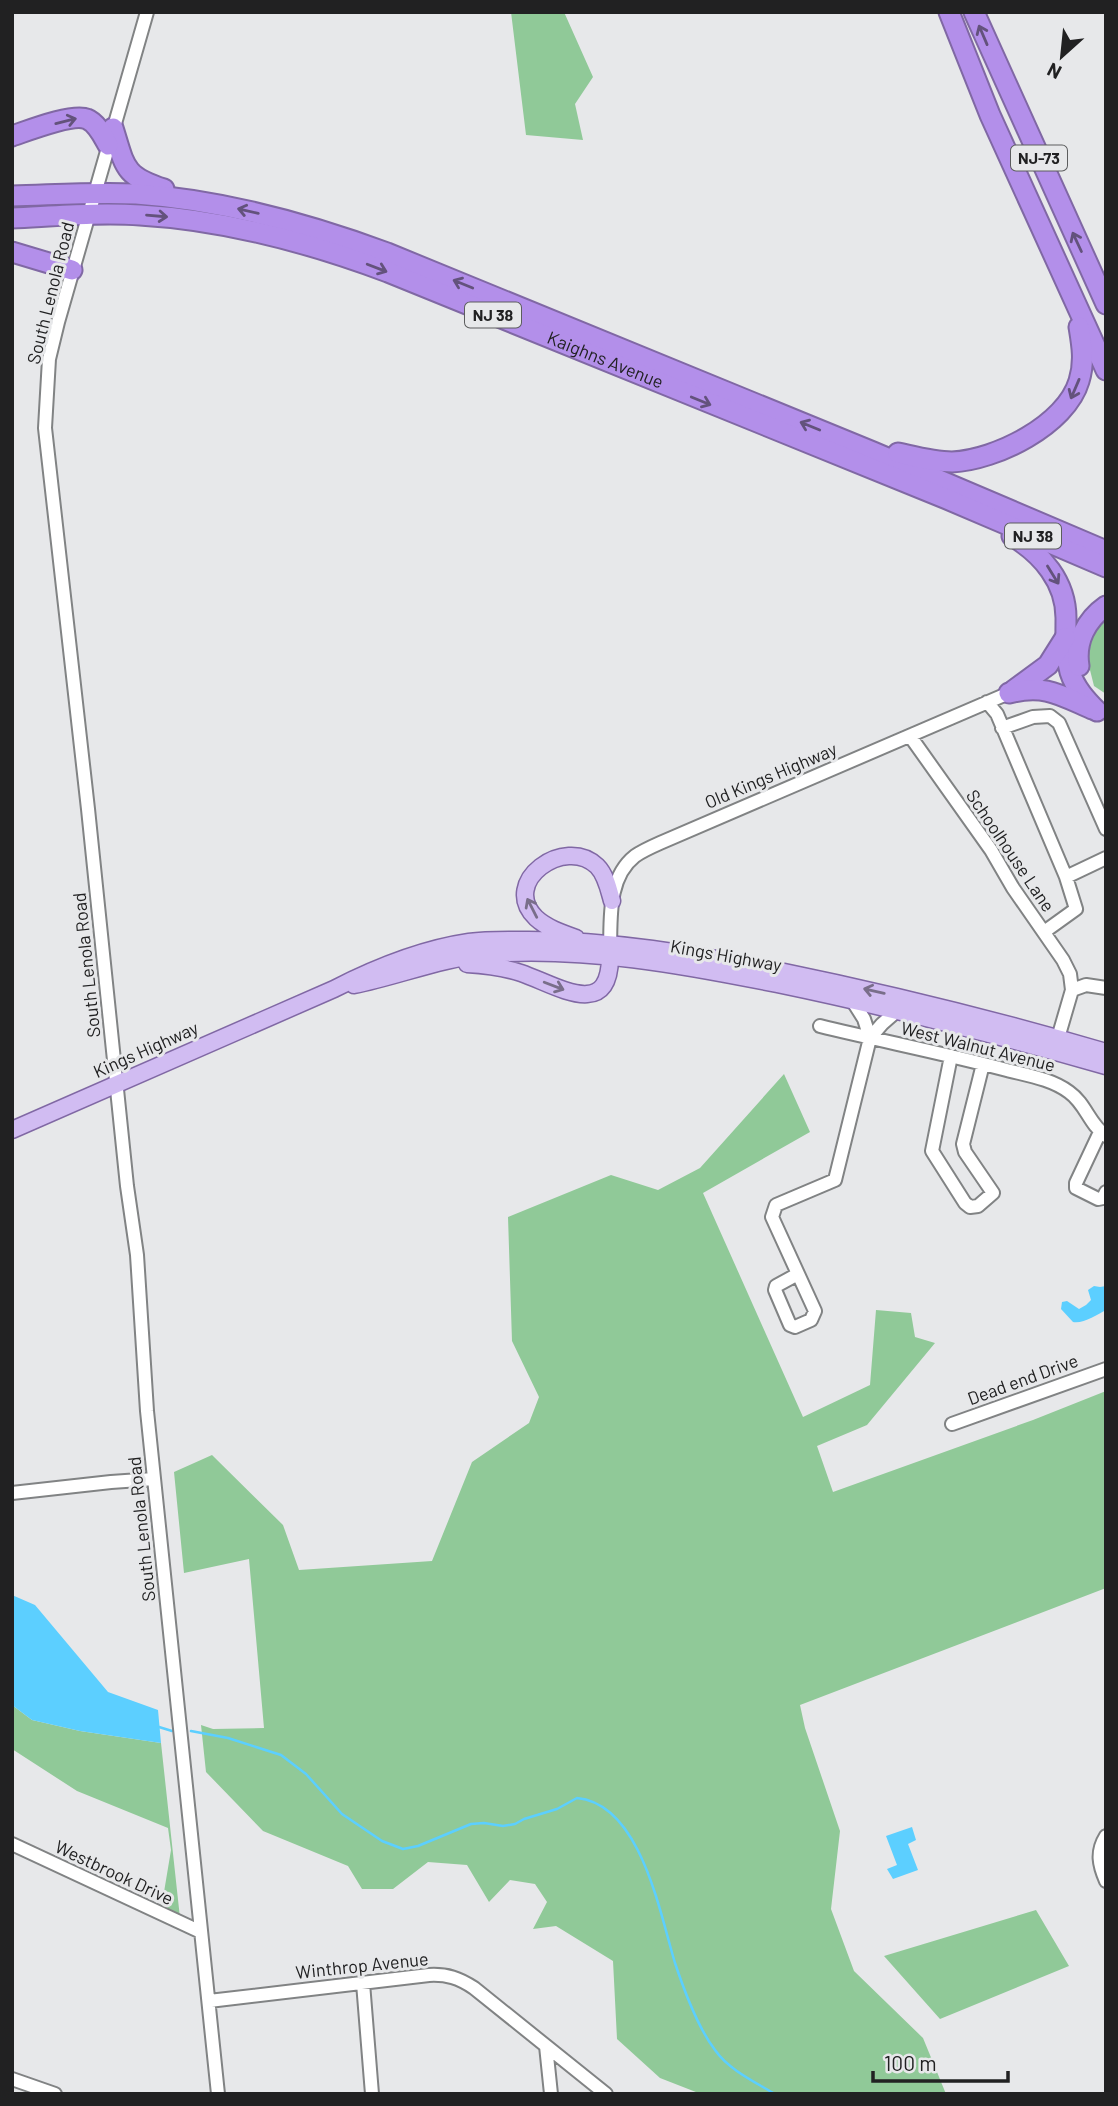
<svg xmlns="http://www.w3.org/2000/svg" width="1118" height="2106" font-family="Barlow,sans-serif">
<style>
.green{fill:#90c998}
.water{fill:#5ccfff}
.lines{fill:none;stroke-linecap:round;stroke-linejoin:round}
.stream{stroke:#5ccfff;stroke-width:2.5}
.minor-casing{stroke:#818384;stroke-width:16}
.major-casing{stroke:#8068a4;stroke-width:19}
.highway-casing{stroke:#8068a4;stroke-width:23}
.minor{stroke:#fff;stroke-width:12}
.major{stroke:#d1bcf2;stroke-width:16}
.highway{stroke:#b38fea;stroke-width:19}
.oneway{stroke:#63527c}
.oneway2{stroke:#796e8a}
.labels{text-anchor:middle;stroke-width:6;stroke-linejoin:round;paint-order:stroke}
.shield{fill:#e7e8ea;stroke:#5c5d5e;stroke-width:2}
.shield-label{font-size:16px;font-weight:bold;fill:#212122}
.street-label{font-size:18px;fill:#212122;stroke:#e7e8ea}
</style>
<rect width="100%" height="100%" fill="#e7e8ea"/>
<path class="green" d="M 511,12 L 564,12 L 593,77 L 575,104 L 583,140 L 526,135 Z
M 1106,612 L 1106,694 L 1094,686 L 1083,642 Z
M 784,1074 L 810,1132 L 703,1193 L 803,1417 L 870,1385 L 876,1310 L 911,1313 L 915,1337 L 935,1343 L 867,1425 L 817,1446 L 833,1492 L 1033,1420 L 1106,1391 L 1106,1588 L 800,1705 L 805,1728 L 840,1831 L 831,1909 L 854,1971 L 923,2038 L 946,2094 L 701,2094 L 660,2078 L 617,2039 L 613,1961 L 556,1926 L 533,1929 L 547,1902 L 535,1884 L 510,1880 L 489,1902 L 467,1865 L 428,1862 L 393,1889 L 362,1889 L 348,1866 L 263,1831 L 206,1772 L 201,1725 L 213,1729 L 264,1728 L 249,1559 L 184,1573 L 174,1472 L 212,1455 L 283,1525 L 299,1570 L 432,1561 L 472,1462 L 529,1423 L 539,1397 L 512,1341 L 508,1217 L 611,1175 L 658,1190 L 700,1168 Z
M 12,1705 L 32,1720 L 80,1731 L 161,1743 L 180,1918 L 161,1910 L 171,1850 L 168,1828 L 77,1791 L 12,1749 Z
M 1036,1910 L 1069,1966 L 940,2019 L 884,1956 Z"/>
<path class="water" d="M 1094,1286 L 1100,1287 L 1106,1286 L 1106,1310 C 1097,1315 1083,1324 1073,1322 L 1061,1309 L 1062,1302 L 1067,1301 L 1079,1309 L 1086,1305 L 1091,1300 L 1088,1290 Z
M 12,1595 L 35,1605 L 108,1692 L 158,1710 L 161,1743 L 80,1731 L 32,1720 L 12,1705 Z
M 912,1827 L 916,1840 L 908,1844 L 918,1870 L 893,1879 L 887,1869 L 897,1865 L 886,1836 Z"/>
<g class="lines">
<path class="stream" d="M 159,1727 L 172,1731
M 191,1731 L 228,1738 L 281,1755 L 306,1774 L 342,1814 L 382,1841 L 403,1849 L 418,1846 L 471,1824 L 484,1823 L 503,1826 L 515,1824 L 524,1819 L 557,1809 L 577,1798 C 641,1804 660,1914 675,1963 C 684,1990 698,2028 715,2050 C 729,2070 755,2082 775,2094"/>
<defs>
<path id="minor" d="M 147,12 L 58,322 L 49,359 L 45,428 L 88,809 L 127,1186 L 137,1255 L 147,1411 L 218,2094
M 987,702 L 997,714 L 1066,877 L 1076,909 L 1044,932
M 1002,728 L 1033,717 L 1050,716 L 1059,723 L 1106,829
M 910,736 L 991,850 L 1013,888 L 1063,960 L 1070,974 L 1072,990
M 1066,877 L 1106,858
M 610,950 C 611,919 607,878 635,856 C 642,851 651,847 660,843 L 1009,693
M 852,1000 L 864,1019 L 870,1038
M 820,1026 C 881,1041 943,1053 1003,1069 C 1025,1075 1050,1078 1069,1092 C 1086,1104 1089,1124 1106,1136
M 1058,1038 L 1072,990 L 1086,985 L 1106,988
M 951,1056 L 932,1151 L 965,1203 L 970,1207 L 978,1206 L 993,1193 L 965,1152 L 963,1144 L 983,1064
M 1100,1132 L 1076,1183 L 1076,1188 L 1098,1199 L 1103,1198 L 1106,1192
M 798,1274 L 776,1286 L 775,1290 L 790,1325 L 795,1327 L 811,1320 L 815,1311 L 772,1217 L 776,1205 L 835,1180 L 870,1038 L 882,1024 L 898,1010
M 952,1424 L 1106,1369
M 12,1493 L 111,1482 L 154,1479
M 1106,1836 C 1096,1852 1099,1865 1106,1881
M 12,1844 L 201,1932
M 363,1983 L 372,2094
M 209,2001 L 429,1975 C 447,1974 459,1978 474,1988 L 606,2094
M 546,2046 L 551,2094
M 12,2079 L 55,2094"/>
<path id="major" d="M 576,938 C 562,933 547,928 536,918 C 499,882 565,835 597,866 C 606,875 609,890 612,901
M 467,964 C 486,965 503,967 521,973 C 556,985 609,1021 610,958
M 354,985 C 399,976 441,958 488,954 C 584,947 683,965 777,984 C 888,1007 997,1035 1106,1066
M 12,1130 L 334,989 C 377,967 421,949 469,942 C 488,939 509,940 528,940 C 611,940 694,954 775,970 C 887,993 997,1020 1106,1052"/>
<g id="highway">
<path d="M 949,12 L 990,115 L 1106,370"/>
<path d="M 974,12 L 1106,304"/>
<path d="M 113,128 C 125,166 123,176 164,189"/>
<path d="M 12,136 C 27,131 73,113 87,119 C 97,123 103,136 108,145"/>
<path d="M 12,196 C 53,195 95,192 136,194 C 223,200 306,223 387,253 L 873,452 L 1106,551"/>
<path id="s1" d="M 12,218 C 55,216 98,212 140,215 C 226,220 308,242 388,272 L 947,499 L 1106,567"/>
<path d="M 12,252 L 72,270"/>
<path d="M 898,453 C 916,457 934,462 952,462 C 996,460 1066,425 1079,381 C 1085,362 1082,345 1079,327"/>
<path d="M 1012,536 C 1042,554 1066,582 1066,618 C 1066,636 1065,654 1070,672 C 1075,688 1086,700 1097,711"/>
<path d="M 1079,666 C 1075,642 1086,620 1106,606"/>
<path d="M 1014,690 L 1048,665 L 1065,638"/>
<path d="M 1009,693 C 1045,684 1060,695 1092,709"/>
</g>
</defs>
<use href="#minor" class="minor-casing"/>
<use href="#major" class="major-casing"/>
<use href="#highway" class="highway-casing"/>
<use href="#minor" class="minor"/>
<use href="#major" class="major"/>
<use href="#highway" class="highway"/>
</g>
<defs><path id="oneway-shaft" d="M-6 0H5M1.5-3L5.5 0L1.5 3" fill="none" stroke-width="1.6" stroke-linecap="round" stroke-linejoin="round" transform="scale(1.75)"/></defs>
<g class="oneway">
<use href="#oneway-shaft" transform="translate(983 35) rotate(-113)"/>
<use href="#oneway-shaft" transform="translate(66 121) rotate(-14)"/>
<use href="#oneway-shaft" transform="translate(248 211) rotate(-167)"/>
<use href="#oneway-shaft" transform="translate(157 216) rotate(5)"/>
<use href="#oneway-shaft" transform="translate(1077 242) rotate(-115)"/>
<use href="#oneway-shaft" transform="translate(377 268) rotate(21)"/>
<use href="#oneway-shaft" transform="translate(463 284) rotate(-158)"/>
<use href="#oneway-shaft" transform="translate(1075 389) rotate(113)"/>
<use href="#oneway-shaft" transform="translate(701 401) rotate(22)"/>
<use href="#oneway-shaft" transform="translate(810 426) rotate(-158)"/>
<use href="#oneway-shaft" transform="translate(1053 575) rotate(58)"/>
</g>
<g class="oneway2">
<use href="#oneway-shaft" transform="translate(532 908) rotate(-117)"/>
<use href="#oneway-shaft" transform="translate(554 986) rotate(21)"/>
<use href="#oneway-shaft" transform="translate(874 991) rotate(-167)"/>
</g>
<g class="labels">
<g class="shield">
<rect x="1011" y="145.5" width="56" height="25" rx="5"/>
<rect x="465" y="302.5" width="56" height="25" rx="5"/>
<rect x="1005" y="523.5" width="56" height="25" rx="5"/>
</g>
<g class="shield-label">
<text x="1039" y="164">NJ-73</text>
<text x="493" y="321">NJ 38</text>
<text x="1033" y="542">NJ 38</text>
</g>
<g class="street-label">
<text transform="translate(51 293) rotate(-76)" y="6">South Lenola Road</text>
<text dy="6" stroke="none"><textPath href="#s1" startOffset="618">Kaighns Avenue</textPath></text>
<text transform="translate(771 776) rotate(-23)" y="6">Old Kings Highway</text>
<text transform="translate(1010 851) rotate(56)" y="6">Schoolhouse Lane</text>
<text transform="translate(726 956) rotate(10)" y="6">Kings Highway</text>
<text transform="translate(87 965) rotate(-96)" y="6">South Lenola Road</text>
<text transform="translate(978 1047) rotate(14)" y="6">West Walnut Avenue</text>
<text transform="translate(146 1050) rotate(-24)" y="6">Kings Highway</text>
<text transform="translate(1023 1380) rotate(-20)" y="6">Dead end Drive</text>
<text transform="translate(142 1529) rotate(-96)" y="6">South Lenola Road</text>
<text transform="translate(114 1873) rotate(25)" y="6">Westbrook Drive</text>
<text transform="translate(362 1966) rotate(-6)" y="6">Winthrop Avenue</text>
</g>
</g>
<rect width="1118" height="2106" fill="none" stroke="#212122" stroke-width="28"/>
<g transform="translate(1062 56) rotate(207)" stroke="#e7e8ea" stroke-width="5" paint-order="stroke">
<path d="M0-5L12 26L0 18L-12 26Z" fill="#212122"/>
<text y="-10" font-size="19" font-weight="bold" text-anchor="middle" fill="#212122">N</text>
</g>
<path d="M873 2071v10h135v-10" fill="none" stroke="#212122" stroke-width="3.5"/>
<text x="884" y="2071" font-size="21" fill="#212122" stroke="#e7e8ea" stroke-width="5" paint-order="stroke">100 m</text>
</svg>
